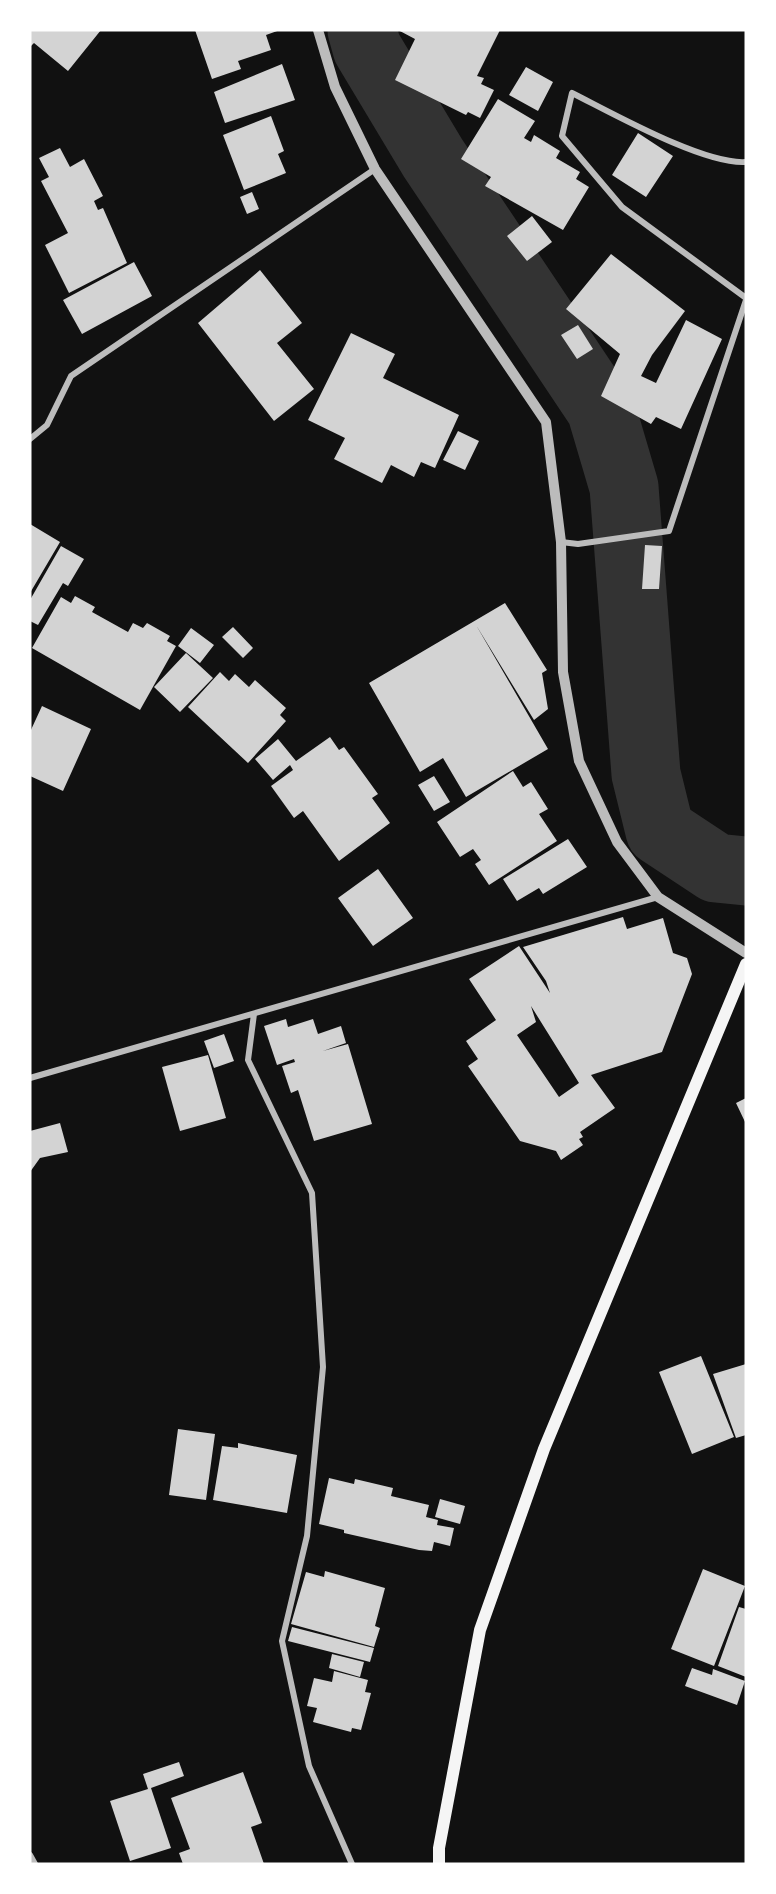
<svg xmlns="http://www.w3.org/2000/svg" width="776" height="1894" font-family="'Times New Roman',serif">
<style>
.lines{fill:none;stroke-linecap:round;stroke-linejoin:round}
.river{stroke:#333;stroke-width:69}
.building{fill:#d3d3d3;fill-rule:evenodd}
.minor{stroke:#bcbcbc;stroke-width:6}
.tertiary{stroke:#bcbcbc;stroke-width:10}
.secondary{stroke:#f5f5f5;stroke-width:12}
</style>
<rect width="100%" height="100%" fill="#111"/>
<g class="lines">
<path class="river" d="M 362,30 L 367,48 L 433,158 L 601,409 L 624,487 L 646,774 L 660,831 L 716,868 L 746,871"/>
</g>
<path class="building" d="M 30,30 L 101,30 L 68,71 L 34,43 L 30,47 Z
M 195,30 L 280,30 L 266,35 L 271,50 L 238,61 L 241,69 L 212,79 Z
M 398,30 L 500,30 L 477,76 L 484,78 L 481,84 L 494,90 L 480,118 L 468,112 L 466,115 L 395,80 L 415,39 Z
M 282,64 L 295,100 L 225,123 L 214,92 Z
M 526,67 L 553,82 L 538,111 L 509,95 Z
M 498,99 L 535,121 L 524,138 L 531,142 L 534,135 L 560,151 L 556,158 L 580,172 L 576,179 L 589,187 L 563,230 L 485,186 L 491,177 L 461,159 Z
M 271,116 L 284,151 L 278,154 L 286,173 L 244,190 L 223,135 Z
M 638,133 L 673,156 L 646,197 L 612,175 Z
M 60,148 L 70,167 L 84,159 L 103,196 L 94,201 L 98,210 L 103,208 L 127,263 L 69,293 L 45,245 L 68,233 L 41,181 L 49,177 L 39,158 Z
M 252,192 L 259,209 L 247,214 L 240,197 Z
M 532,216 L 552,242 L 527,261 L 507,236 Z
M 611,254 L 685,311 L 652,355 L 641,376 L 656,383 L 686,320 L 722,339 L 681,429 L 656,417 L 651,424 L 601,396 L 620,354 L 566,309 Z
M 134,262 L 152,296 L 82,334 L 63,300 Z
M 260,270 L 302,323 L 277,343 L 314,389 L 274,421 L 198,323 Z
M 578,325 L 593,349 L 577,359 L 561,335 Z
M 351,333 L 395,354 L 383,378 L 459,415 L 435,468 L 421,462 L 414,477 L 391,465 L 382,483 L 334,459 L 345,438 L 308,420 Z
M 458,431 L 479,441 L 465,470 L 443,460 Z
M 30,524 L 60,542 L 30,593 Z
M 645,545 L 662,546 L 659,589 L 642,589 Z
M 61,546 L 84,559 L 68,586 L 63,583 L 38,625 L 30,621 L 30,600 Z
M 75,596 L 95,607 L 92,612 L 128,632 L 133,623 L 143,628 L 147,623 L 170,636 L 167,641 L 176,646 L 140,710 L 32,648 L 61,597 L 71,603 Z
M 505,603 L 547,670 L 542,673 L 548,709 L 534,720 L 476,625 L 548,749 L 466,797 L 443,758 L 420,772 L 369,683 Z
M 233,627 L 253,648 L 243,658 L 222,637 Z
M 191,628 L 214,645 L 200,663 L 178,646 Z
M 186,653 L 213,678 L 180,712 L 154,687 Z
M 220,672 L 229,681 L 235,674 L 249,687 L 255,680 L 286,708 L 280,715 L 286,721 L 248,763 L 188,707 Z
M 42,706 L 91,729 L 63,791 L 30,776 L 30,732 Z
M 330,737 L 339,750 L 344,747 L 378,794 L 372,798 L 390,823 L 339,861 L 303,811 L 294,818 L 271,786 L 293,770 L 290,765 L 273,780 L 255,759 L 278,739 L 296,761 Z
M 513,771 L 523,787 L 531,782 L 548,809 L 539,814 L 557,841 L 489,885 L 475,864 L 481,860 L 473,849 L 460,857 L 437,822 Z
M 434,776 L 450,802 L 434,811 L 418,785 Z
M 568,839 L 587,867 L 543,894 L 539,888 L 517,901 L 503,879 Z
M 378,869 L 413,918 L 373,946 L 338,898 Z
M 623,917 L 627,929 L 663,918 L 673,953 L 687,958 L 692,974 L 662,1052 L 591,1075 L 615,1108 L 580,1132 L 583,1137 L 579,1139 L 583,1145 L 561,1160 L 556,1151 L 520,1141 L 468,1066 L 478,1059 L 466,1041 L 496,1020 L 469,979 L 519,946 L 550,993 L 546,981 L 523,947 ZM 531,1006 L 579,1083 L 559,1097 L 517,1035 L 536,1022 Z
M 286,1019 L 288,1027 L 313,1019 L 318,1034 L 341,1026 L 346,1043 L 323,1051 L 348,1044 L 372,1124 L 314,1141 L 298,1090 L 291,1093 L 282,1066 L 295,1062 L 294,1059 L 277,1065 L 264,1026 Z
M 224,1034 L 234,1061 L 214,1068 L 204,1041 Z
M 208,1055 L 226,1118 L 180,1131 L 162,1067 Z
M 746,1098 L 746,1124 L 736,1103 Z
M 60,1123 L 68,1152 L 40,1158 L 30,1172 L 30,1131 Z
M 701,1356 L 734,1437 L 692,1454 L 659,1372 Z
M 746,1364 L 746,1435 L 736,1438 L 713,1374 Z
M 178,1429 L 215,1434 L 206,1500 L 169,1495 Z
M 238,1443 L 297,1455 L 287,1513 L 213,1500 L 222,1446 L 238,1448 Z
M 329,1478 L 354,1484 L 355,1479 L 393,1488 L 391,1496 L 429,1505 L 426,1517 L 438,1520 L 437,1525 L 454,1528 L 450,1546 L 434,1542 L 432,1551 L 419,1550 L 344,1533 L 344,1530 L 319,1524 Z
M 440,1499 L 465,1506 L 460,1524 L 435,1517 Z
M 703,1569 L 745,1586 L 714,1666 L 671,1649 Z
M 325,1571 L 385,1588 L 375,1626 L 380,1628 L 374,1647 L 291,1624 L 306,1572 L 324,1577 Z
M 739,1607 L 746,1609 L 746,1677 L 718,1666 Z
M 292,1627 L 374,1648 L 370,1662 L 288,1641 Z
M 332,1654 L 364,1662 L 360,1677 L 329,1668 Z
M 692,1668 L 712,1675 L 713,1669 L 745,1681 L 737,1705 L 685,1686 Z
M 334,1671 L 368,1680 L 365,1692 L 371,1693 L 361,1730 L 352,1728 L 351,1732 L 313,1722 L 317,1708 L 307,1706 L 314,1678 L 332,1682 Z
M 179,1762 L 184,1776 L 151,1788 L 171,1848 L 130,1861 L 110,1801 L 148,1789 L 143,1774 Z
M 243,1772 L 262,1823 L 251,1827 L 264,1864 L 183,1864 L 179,1853 L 190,1849 L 171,1798 Z"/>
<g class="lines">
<path class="minor" d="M 746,162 C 704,165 612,113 572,93 L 562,136 L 622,207 L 746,298
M 30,439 L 47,425 L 71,376 L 375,169
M 561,542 L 578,544 L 669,531 L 746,300
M 254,1014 L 248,1060 L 312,1193 L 323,1367 L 307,1536 L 282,1641 L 309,1766 L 352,1864
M 30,1078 L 658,897
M 30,1855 L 35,1864"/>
<path class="tertiary" d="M 318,30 L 335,87 L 375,169 L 546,422 L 561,542 L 563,672 L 579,761 L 617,842 L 658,897 L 746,953"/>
<path class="secondary" d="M 439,1864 L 439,1848 L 480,1630 L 544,1449 L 746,964"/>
</g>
<rect width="776" height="1894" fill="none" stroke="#ffffff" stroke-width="63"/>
</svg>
